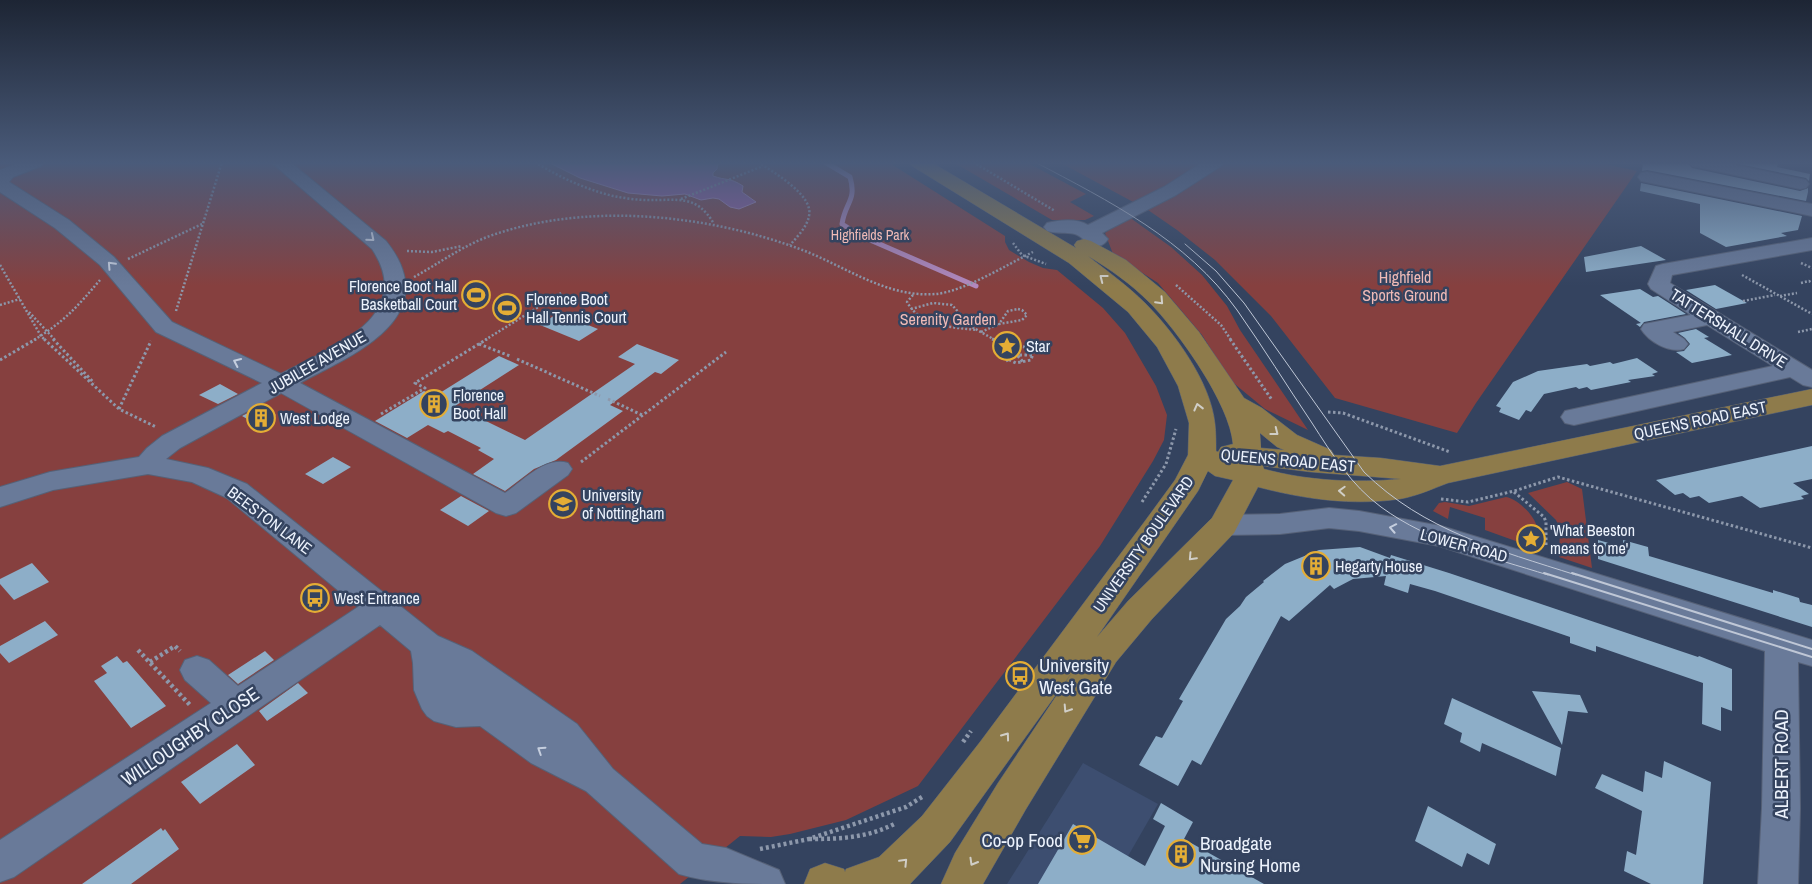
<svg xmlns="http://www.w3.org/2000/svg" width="1812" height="884" font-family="'Archivo Narrow',sans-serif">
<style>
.built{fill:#3d4e70}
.green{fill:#86403f}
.water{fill:#995ba2;stroke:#b288bd}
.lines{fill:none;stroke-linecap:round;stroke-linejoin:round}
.stream{stroke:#b288bd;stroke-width:5}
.building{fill:#8daec8}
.minor-casing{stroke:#566177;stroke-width:2}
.major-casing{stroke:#566177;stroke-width:1}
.path-far2{stroke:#8d98ab;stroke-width:2.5;stroke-dasharray:2 2;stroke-linecap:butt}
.path-far1{stroke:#8d98ab;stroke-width:3;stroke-dasharray:2.5 2.5;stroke-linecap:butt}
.path{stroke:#8d98ab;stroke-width:4.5;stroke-dasharray:3 3;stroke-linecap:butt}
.minor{fill:#697a99;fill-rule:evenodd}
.major{fill:#8e7b4b;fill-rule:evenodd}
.tram-far1{stroke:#bfc7d6;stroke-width:1}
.tram{stroke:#bfc7d6;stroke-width:2}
.oneway{stroke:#c5cede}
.oneway2{stroke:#d0cec7}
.labels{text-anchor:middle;stroke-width:5;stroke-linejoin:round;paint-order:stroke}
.far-park-label{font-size:14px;fill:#efbab6;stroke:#34435f}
.park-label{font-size:16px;fill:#efbab6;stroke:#34435f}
.poi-label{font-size:16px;fill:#ecf2fc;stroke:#34435f;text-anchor:start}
.street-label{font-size:16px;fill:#ecf2fc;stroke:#34435f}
.near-poi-label{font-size:19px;fill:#ecf2fc;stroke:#34435f;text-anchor:start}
.near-street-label{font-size:19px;fill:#ecf2fc;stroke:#34435f}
</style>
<rect width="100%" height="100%" fill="#34435f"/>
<path class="built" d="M 1083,763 L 1158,804 L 1112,884 L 1007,884 Z"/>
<path class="green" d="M 0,162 L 888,162 L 1005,236 L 1005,242 L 1009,250 L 1029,262 L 1043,268 L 1057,270 L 1103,308 L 1125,333 L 1156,386 L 1167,415 L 1164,440 L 1153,461 L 1100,546 L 918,786 L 846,820 L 790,834 L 771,837 L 740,836 L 680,884 L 0,884 Z
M 953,162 L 1026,162 L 1086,194 L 1070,202 L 1094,216 L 1085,220 L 1052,220 Z
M 1059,162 L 1596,162 L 1637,171 L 1476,403 L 1457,433 L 1335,398 L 1271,316 L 1215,260 L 1177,230 L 1148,210 Z
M 1129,217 L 1171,247 L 1202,275 L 1227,306 L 1240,330 L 1308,430 L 1265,409 L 1231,381 L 1202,335 L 1158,283 L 1113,254 L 1105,233 Z
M 1567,482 L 1582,489 L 1592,568 L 1559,557 L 1560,529 L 1556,520 L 1528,493 Z
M 1506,497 C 1517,499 1532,513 1536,524 C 1537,528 1536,533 1536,537 L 1526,534 L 1524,544 L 1485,530 L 1485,518 L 1450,507 L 1448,519 L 1433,511 L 1439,503 L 1445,502 L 1469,506 Z"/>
<path class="water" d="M 548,162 L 718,162 L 717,169 L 713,173 L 713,176 C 727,181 729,177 743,186 L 742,192 L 756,202 L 739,209 L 730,207 L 719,199 L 713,198 L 701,200 L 685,194 L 662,196 L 628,193 L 580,178 Z"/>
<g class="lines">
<path class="stream" d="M 825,162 L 850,177 C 857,201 845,202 842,224 L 861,236 L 976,286"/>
</g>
<path class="building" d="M 1643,162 L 1681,162 L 1688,163 L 1692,168 L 1800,191 L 1808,188 L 1808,192 L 1806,201 L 1647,170 L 1642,171 Z
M 1729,162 L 1778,162 L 1777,167 L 1810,174 L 1809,181 L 1806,178 Z
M 1641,183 L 1802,216 L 1798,230 L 1781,233 L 1787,236 L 1726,247 L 1700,233 L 1700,204 L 1640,191 Z
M 1641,246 L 1666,260 L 1586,272 L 1584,257 Z
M 1715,285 L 1747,303 L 1716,309 L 1686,290 Z
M 1640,289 L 1653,297 L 1658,296 L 1686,314 L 1644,322 L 1640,327 L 1636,324 L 1641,323 L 1600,295 Z
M 558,313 L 598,329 L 579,341 L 540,325 Z
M 1696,329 L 1709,337 L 1704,338 L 1732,355 L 1692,363 L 1676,352 L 1684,351 L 1690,344 L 1685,338 L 1678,333 Z
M 637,344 L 679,360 L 661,374 L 655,372 L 610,405 L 623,411 L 556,460 L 534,469 L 505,491 L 473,474 L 494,459 L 478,450 L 481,448 L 448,431 L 444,433 L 428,425 L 407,438 L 375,421 L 424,391 L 435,396 L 499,356 L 519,365 L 455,406 L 525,440 L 635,364 L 618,357 Z
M 1637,358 L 1658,372 L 1652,374 L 1655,376 L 1628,380 L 1631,382 L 1591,390 L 1587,387 L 1579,389 L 1576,387 L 1544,394 L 1531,412 L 1526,410 L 1519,420 L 1499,412 L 1501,408 L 1496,406 L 1513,382 L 1538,371 L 1587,364 L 1590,366 L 1610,362 L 1613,364 Z
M 220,384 L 238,394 L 218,404 L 199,395 Z
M 261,406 L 276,415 L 258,425 L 242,416 Z
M 1812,446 L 1812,479 L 1793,483 L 1809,494 L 1801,496 L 1804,499 L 1760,508 L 1742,496 L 1709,503 L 1699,496 L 1690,498 L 1683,493 L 1675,495 L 1656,480 Z
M 333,457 L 351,467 L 323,484 L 305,474 Z
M 461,496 L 489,511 L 468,526 L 440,510 Z
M 1598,540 L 1623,547 L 1623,540 L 1648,547 L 1649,556 L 1773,593 L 1773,590 L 1799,598 L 1800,602 L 1812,605 L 1812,627 L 1598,559 Z
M 1360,547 L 1390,558 L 1391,555 L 1449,573 L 1698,657 L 1699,656 L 1732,669 L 1732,711 L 1721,707 L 1721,731 L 1702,724 L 1703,683 L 1596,646 L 1596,652 L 1570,643 L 1570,637 L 1435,591 L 1410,584 L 1408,593 L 1384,585 L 1386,576 L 1353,579 L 1334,589 L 1330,585 L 1289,621 L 1281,616 L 1201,765 L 1192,760 L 1178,786 L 1139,765 L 1156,736 L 1162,738 L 1183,701 L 1179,699 L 1226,619 L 1240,606 L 1246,597 L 1264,582 L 1263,581 L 1285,564 L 1319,550 Z
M 32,563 L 49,582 L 14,600 L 0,584 L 0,579 Z
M 45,621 L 58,635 L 9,663 L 0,653 L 0,646 Z
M 265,651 L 274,660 L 238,684 L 228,675 Z
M 117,656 L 123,663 L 127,661 L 166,706 L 131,728 L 94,681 L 107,673 L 101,666 Z
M 298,683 L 308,693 L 267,721 L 259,711 Z
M 1532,691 L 1580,695 L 1588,713 L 1568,711 L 1562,745 Z
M 1452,698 L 1561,748 L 1556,776 L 1482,743 L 1480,752 L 1460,742 L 1462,733 L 1444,724 Z
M 237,744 L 255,765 L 200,804 L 181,782 Z
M 1664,761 L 1711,782 L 1703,884 L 1651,884 L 1624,871 L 1627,851 L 1636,855 L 1642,811 L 1595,788 L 1602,774 L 1643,792 L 1645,771 L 1662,778 Z
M 1161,803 L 1193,822 L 1184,839 L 1264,884 L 1038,884 L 1073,824 L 1145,866 L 1165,826 L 1153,819 Z
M 1428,806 L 1496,844 L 1489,865 L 1467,853 L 1462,867 L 1415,841 Z
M 161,828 L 163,831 L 165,829 L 179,849 L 131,884 L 82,884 Z"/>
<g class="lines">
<defs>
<path id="minor" d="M 21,162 L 44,162 L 41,166 L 13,177 L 9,182 L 69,220 L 114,257 L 172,322 L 281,374 C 328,349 418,318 372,249 L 271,162 L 290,162 L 386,241 C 394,251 401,262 404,275 C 418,331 338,362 300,383 L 505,493 C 523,481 545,456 568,463 L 572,469 L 568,475 L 516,513 L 506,516 L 496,513 L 281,393 L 180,448 L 166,459 L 208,468 L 247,484 L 438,636 L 472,651 L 577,724 L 613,769 L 702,844 L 726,848 L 779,870 L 785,884 C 749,884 713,884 679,874 L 586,791 L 531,763 L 480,726 L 456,727 L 434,721 L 427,716 L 422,709 L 414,690 L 413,663 L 411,651 L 380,625 L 14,877 L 0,882 L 0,840 L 211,703 L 185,680 L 180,670 L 185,660 L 197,656 L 209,660 L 238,686 L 358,607 L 227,498 L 192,482 L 148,474 L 53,490 L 0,507 L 0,487 L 50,472 L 139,457 L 147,448 L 162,436 L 262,383 L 156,332 L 100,265 L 55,228 L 0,192 L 0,170 Z
M 1203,162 L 1224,162 L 1221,166 L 1176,195 L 1102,233 L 1108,239 C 1103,247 1097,247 1088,245 C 1076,227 1066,236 1047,231 L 1044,227 L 1047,223 C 1060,220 1076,218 1088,225 L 1164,187 Z
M 1689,162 L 1721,162 L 1806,180 L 1809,184 L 1806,188 L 1800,189 L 1698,167 L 1692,166 Z
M 1647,172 L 1812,204 L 1812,216 L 1641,181 L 1638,177 L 1641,173 Z
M 1812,238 L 1812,250 L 1672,275 L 1670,283 L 1812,370 L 1812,387 L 1803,385 L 1790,377 L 1574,425 L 1565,423 L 1561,417 L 1565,411 L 1773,366 L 1707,325 L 1673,332 L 1684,339 L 1688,344 L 1684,349 C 1669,353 1649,342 1641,329 L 1644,324 L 1691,315 L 1651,289 L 1648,284 L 1656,266 L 1663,264 Z
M 1329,508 L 1359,511 L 1441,526 L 1812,640 L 1812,666 L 1798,662 L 1800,808 L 1798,884 L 1758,884 L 1762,808 L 1765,651 L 1439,546 L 1359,531 L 1329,528 L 1280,534 L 1223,535 L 1213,532 L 1209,525 L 1213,518 L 1223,515 L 1280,514 Z"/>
<path id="major" d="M 909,162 L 931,162 L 1076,248 L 1074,245 L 1077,241 L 1084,239 L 1091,241 L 1126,260 L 1165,292 L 1199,332 L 1244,398 L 1262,408 L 1297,435 L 1331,450 L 1334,455 L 1381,458 L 1440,466 L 1812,389 L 1812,405 L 1448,483 C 1432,489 1417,496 1400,499 C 1353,506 1303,499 1258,487 L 1234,533 L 1152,619 L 1116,662 L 1026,809 L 983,884 L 941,884 L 955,853 L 998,783 L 1073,671 L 950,842 L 910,884 L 804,884 L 810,869 L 825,863 L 844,869 L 845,872 L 846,869 L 879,857 L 922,816 L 980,742 L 1145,521 L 1175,480 L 1188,455 L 1189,423 L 1178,386 L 1157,347 L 1128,312 L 1069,263 L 912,166 ZM 1088,256 C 1110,269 1131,284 1149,302 C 1178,331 1230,404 1233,444 L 1221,447 L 1218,452 L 1216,451 C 1216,442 1216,433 1215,424 C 1211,382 1174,332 1145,303 C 1128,286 1107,271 1088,256 ZM 1260,433 L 1277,447 L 1284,450 L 1261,448 ZM 1263,466 L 1311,472 L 1401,479 C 1355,483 1308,481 1264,469 ZM 1208,471 L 1215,476 L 1233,480 L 1212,518 L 1128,601 L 1097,637 L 1198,491 Z"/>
</defs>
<use href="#minor" class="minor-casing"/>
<use href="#major" class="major-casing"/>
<path class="path-far2" d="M 535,162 C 559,177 585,189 613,196 C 624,198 636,200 647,200 C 677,201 696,193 714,224
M 758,162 C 773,172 814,195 809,216 C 807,227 797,237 790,245
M 973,162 L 1055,211
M 681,199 L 763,166
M 1013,243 L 1022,255 L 1046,264
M 407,251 L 432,252 L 462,246
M 128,259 L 202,224
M 1801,263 L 1812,268
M 0,265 L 41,336 L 45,340
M 1742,275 L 1812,314
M 414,277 C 438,264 461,247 487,237 C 585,201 709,214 805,251 C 848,268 888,298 936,294 C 965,291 1006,265 1033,252
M 1801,283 L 1809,281 L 1812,283
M 1176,285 L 1221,325 L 1231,340
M 913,295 L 907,302 C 921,327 951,327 977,330
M 1780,296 L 1797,293
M 1743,301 L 1775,295
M 0,305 L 20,299
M 911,309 L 933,303 L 952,305 L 972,327 L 995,340
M 1018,309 L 1022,310 L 1027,315 L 1022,320 L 999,324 L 1008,311 Z
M 176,311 L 222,162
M 29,312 L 55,340
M 981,332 L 999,324
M 1798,332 L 1812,329
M 34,340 C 65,321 77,307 100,280
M 485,340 L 561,293"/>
<path class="path-far1" d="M 44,339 L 119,409 L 156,427
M 53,339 L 94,383
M 992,339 L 1015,346
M 1230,339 L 1272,400
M 479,344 L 510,356
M 1018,346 L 1025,347 L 1033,353 L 1031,360 L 1016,363 L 1003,357 L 1002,353 L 1005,349 Z
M 1004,350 L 1017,355 L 1024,363
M 517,359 L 600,396
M 0,360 L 36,339
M 1006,361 L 1017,355 L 1033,355
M 608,399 L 642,415
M 119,409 L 151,341
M 1328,412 L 1343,413 L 1450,452
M 381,414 L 425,388 L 415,383 L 487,339
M 581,462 L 726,352
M 1514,492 L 1544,517 L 1546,522 L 1546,546
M 1441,499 L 1468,502 L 1514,491 L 1558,477 L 1812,548
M 1142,502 L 1166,464 L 1176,429"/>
<path class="path" d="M 138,650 L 190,705
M 150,662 L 175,646 L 180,651
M 963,742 L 971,731
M 809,839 C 840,839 868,838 896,823
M 760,849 L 809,839 L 906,807 L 922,797"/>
<use href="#minor" class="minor"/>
<use href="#major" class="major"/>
<path class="tram-far1" d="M 1035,162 C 1109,201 1187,240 1237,310 C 1263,347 1287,386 1312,423 C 1332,454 1351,485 1381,507 C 1430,543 1491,557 1548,575
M 1185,244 L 1216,271 L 1244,303 L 1364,472 C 1424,531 1498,550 1576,575"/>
<path class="tram" d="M 1544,573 L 1812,657
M 1572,573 L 1812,649"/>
</g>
<defs><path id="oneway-chevron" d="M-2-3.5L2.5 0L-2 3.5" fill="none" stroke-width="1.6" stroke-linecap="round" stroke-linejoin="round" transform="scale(1.25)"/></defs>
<g class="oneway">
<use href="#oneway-chevron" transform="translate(371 238) rotate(40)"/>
<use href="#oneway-chevron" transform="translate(111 265) rotate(-133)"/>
<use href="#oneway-chevron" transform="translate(237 362) rotate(-155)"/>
<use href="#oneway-chevron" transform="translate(1393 528) rotate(-169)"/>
<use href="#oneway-chevron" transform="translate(541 750) rotate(-147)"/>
</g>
<g class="oneway2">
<use href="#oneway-chevron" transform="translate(1103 278) rotate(-142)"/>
<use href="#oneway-chevron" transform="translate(1160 301) rotate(47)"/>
<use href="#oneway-chevron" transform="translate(1198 407) rotate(-104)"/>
<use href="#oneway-chevron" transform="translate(1275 432) rotate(38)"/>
<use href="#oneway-chevron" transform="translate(1342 491) rotate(-177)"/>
<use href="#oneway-chevron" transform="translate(1192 557) rotate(133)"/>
<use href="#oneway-chevron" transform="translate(1067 709) rotate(123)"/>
<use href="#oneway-chevron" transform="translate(1006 736) rotate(-54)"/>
<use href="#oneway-chevron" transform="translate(904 862) rotate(-46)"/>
<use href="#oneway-chevron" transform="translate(973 862) rotate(120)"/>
</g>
<linearGradient id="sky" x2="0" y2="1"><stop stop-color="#1d2534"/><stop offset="0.57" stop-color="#4a5b7a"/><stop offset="1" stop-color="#4a5b7a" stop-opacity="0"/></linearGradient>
<rect width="1812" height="286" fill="url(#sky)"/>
<defs>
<symbol id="stadium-ring" viewBox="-11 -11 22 22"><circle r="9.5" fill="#34435f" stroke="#e4ad35" stroke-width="1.5"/><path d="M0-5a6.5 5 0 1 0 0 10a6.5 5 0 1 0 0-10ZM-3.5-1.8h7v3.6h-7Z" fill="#e4ad35"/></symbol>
<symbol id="sight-ring" viewBox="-11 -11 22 22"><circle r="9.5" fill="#34435f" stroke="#e4ad35" stroke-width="1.5"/><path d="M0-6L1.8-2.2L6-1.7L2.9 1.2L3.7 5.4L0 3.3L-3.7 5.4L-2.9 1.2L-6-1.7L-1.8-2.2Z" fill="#e4ad35"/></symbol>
<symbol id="building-ring" viewBox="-11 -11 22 22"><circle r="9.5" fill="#34435f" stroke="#e4ad35" stroke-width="1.5"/><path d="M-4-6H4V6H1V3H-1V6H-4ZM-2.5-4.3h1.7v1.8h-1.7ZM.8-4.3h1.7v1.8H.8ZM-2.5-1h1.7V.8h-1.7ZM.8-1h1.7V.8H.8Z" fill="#e4ad35"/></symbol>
<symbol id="university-ring" viewBox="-11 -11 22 22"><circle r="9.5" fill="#34435f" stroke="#e4ad35" stroke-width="1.5"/><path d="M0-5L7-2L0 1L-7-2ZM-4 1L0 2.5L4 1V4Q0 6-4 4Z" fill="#e4ad35"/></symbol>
<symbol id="bus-ring" viewBox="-11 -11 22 22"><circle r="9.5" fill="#34435f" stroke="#e4ad35" stroke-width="1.5"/><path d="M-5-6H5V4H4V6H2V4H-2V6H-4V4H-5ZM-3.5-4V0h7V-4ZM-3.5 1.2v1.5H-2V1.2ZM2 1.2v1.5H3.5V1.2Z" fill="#e4ad35"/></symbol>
<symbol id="supermarket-ring" viewBox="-11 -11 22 22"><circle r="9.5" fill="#34435f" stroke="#e4ad35" stroke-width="1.5"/><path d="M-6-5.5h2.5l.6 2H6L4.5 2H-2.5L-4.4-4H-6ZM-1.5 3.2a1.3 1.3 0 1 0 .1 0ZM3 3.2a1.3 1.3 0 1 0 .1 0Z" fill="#e4ad35"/></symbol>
</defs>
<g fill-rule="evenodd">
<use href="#stadium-ring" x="460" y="279" width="32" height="32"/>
<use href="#stadium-ring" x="491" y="292" width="32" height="32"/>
<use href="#sight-ring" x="991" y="330" width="32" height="32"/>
<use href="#building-ring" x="418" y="388" width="32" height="32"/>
<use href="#building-ring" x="245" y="402" width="32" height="32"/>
<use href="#university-ring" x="547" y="488" width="32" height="32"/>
<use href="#sight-ring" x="1515" y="523" width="32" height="32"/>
<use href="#building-ring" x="1300" y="550" width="32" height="32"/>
<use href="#bus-ring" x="299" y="582" width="32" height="32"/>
<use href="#bus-ring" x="1004" y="660" width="32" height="32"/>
<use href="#supermarket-ring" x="1066" y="824" width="32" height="32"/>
<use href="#building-ring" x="1165" y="838" width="32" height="32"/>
</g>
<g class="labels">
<g class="far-park-label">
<text x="870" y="240">Highfields Park</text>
</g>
<g class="park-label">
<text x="1405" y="283">Highfield<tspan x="1405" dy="18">Sports Ground</tspan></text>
<text x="948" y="325">Serenity Garden</text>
</g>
<g class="poi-label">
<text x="457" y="292" text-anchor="end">Florence Boot Hall<tspan x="457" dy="18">Basketball Court</tspan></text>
<text x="526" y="305">Florence Boot<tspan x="526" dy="18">Hall Tennis Court</tspan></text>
<text x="1026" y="352">Star</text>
<text x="453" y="401">Florence<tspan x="453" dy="18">Boot Hall</tspan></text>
<text x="280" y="424">West Lodge</text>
<text x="582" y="501">University<tspan x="582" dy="18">of Nottingham</tspan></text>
<text x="1550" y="536">'What Beeston<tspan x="1550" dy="18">means to me'</tspan></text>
<text x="1335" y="572">Hegarty House</text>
<text x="334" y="604">West Entrance</text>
</g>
<g class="street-label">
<text transform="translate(1729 328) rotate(32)" y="6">TATTERSHALL DRIVE</text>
<text transform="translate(317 362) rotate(-30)" y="6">JUBILEE AVENUE</text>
<text transform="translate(1700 420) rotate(-12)" y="6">QUEENS ROAD EAST</text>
<text transform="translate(1288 460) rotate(5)" y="6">QUEENS ROAD EAST</text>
<text transform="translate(270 520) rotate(37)" y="6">BEESTON LANE</text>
<text transform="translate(1143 544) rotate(-55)" y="6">UNIVERSITY BOULEVARD</text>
<text transform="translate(1464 545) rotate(15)" y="6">LOWER ROAD</text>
</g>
<g class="near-poi-label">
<text x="1039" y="672">University<tspan x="1039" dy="22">West Gate</tspan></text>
<text x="1063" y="847" text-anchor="end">Co-op Food</text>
<text x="1200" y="850">Broadgate<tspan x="1200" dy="22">Nursing Home</tspan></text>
</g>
<g class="near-street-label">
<text transform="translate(190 736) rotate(-34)" y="7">WILLOUGHBY CLOSE</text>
<text transform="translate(1781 764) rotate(-90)" y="7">ALBERT ROAD</text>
</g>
</g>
</svg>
